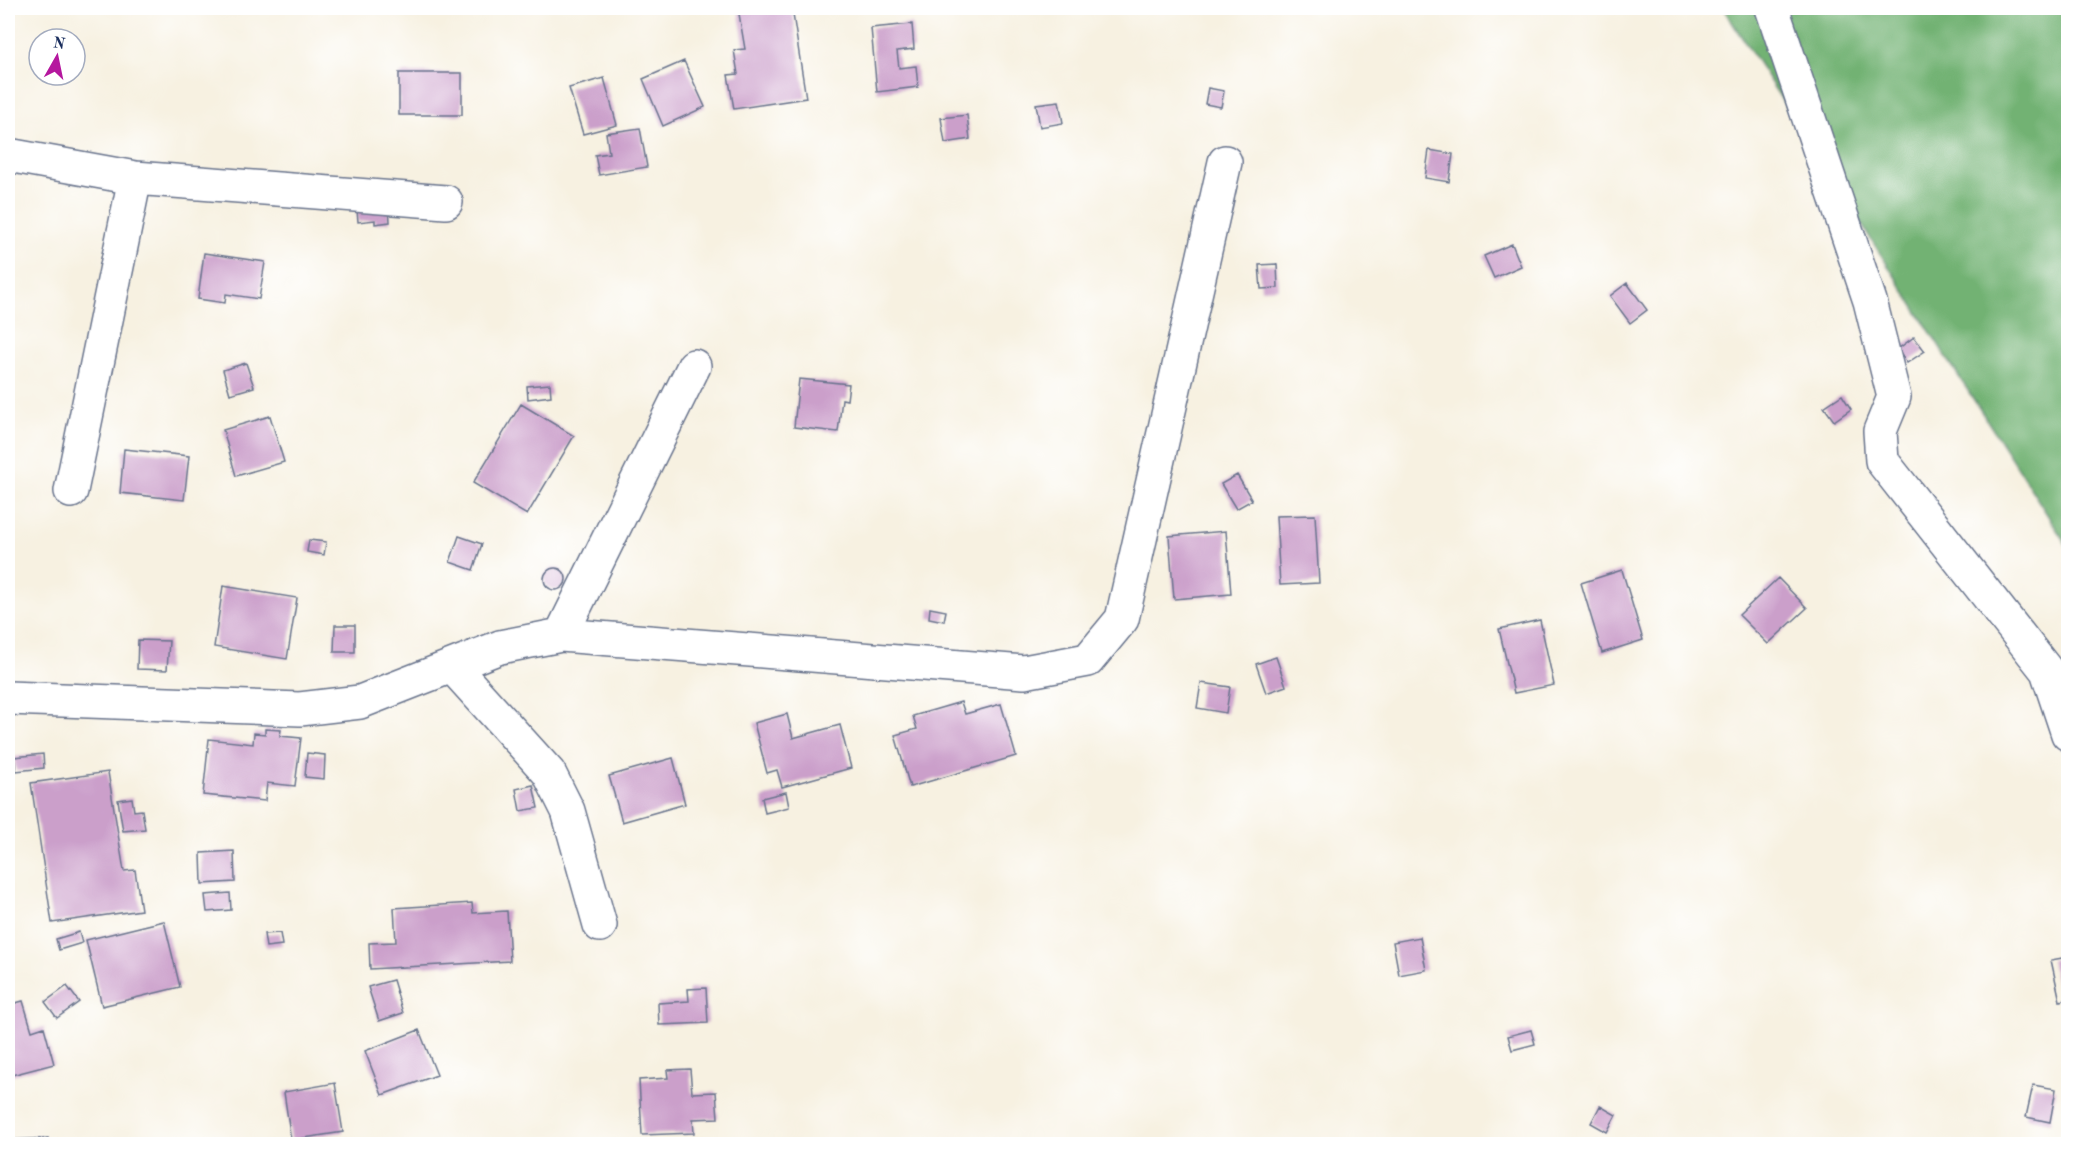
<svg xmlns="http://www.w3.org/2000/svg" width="2076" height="1152" font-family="'Old Standard TT',serif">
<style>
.forest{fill:#72b273;stroke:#467068;stroke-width:1.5}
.building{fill:#cb9fca}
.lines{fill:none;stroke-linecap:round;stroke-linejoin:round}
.minor-casing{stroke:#68738c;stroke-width:36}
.minor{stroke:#fff;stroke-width:33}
</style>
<rect width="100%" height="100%" fill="#fff"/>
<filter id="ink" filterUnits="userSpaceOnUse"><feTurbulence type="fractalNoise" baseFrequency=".0167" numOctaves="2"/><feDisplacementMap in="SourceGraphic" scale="12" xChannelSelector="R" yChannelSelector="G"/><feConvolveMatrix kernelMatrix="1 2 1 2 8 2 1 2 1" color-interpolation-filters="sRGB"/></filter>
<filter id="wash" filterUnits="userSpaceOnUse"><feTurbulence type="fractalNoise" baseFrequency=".008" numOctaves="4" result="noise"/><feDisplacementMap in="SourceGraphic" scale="24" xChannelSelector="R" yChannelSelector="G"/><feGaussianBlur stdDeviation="1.35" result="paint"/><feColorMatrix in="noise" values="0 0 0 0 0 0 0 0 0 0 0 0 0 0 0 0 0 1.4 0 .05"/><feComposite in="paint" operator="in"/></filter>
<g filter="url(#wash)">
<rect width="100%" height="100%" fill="#f7f1e1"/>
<path class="forest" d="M 1723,8 L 2068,8 L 2068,547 Z"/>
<g id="blocks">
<path class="building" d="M 738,8 L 792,8 L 806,98 L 734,109 L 728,75 L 738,74 L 734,50 L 745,49 Z
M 912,24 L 914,49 L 897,51 L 899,68 L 916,66 L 918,87 L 877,92 L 871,28 Z
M 684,61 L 705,107 L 663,126 L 643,79 Z
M 399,73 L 462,73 L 462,115 L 399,115 Z
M 604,78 L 617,125 L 583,134 L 569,88 Z
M 1208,88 L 1224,91 L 1221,107 L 1205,104 Z
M 1059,101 L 1063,123 L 1040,127 L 1036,104 Z
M 967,115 L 970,139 L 945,143 L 941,118 Z
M 640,128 L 647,167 L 599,175 L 595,155 L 609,153 L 606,133 Z
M 1429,150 L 1453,154 L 1449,182 L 1425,178 Z
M 389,207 L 390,222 L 375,224 L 375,220 L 358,222 L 357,210 Z
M 1512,244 L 1521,266 L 1494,278 L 1484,256 Z
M 204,253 L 265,262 L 259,299 L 226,294 L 225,303 L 198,299 Z
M 1277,264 L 1278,288 L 1261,289 L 1259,265 Z
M 1627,283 L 1647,310 L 1630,323 L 1610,296 Z
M 1914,337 L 1925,351 L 1907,363 L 1898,349 Z
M 246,363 L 254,387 L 230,394 L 223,370 Z
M 799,379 L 849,384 L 847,400 L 842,399 L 838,432 L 794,427 Z
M 550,384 L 551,396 L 528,399 L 527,386 Z
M 1842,395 L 1851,409 L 1834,421 L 1824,407 Z
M 521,404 L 574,436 L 527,515 L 473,483 Z
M 270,416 L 284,462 L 236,476 L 223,430 Z
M 124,449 L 189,456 L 184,500 L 120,493 Z
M 1237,475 L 1252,500 L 1236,509 L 1221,484 Z
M 1315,515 L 1319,583 L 1280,585 L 1276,516 Z
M 1226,531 L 1231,594 L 1174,599 L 1169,536 Z
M 459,536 L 482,544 L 473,570 L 450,562 Z
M 309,540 L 326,542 L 324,555 L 307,552 Z
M544 579a11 11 0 1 1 22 0a11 11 0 1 1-22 0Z
M 1622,570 L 1643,640 L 1602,653 L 1581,583 Z
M 1778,578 L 1807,608 L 1768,644 L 1739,615 Z
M 223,586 L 297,598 L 287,659 L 214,647 Z
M 930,608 L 946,611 L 944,621 L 929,618 Z
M 1540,620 L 1554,685 L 1514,693 L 1499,629 Z
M 335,625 L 355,625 L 355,652 L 334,652 Z
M 138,640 L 169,641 L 167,670 L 137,669 Z
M 1276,657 L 1286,686 L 1266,693 L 1256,664 Z
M 1201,683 L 1230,687 L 1226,713 L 1197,708 Z
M 961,702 L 965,714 L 1001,704 L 1016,756 L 910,787 L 895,735 L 917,729 L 913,716 Z
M 787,714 L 793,738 L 840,725 L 851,768 L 782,787 L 777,770 L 767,773 L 754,723 Z
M 265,729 L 281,730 L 280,736 L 301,738 L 295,786 L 267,783 L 265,801 L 203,795 L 209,739 L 253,744 L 254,733 L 265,734 Z
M 307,753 L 325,755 L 324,779 L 305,777 Z
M 43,754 L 44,768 L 16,771 L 14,757 Z
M 673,758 L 685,804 L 622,822 L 609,776 Z
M 108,772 L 124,871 L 135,870 L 141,910 L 52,923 L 31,783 Z
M 533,785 L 538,808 L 520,811 L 516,789 Z
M 786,792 L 789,807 L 765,813 L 762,798 Z
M 132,798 L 134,811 L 142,810 L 145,829 L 123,831 L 118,800 Z
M 234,851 L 235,882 L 202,884 L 201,853 Z
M 230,893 L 231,910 L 207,912 L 205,895 Z
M 472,903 L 473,913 L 507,911 L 510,961 L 370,969 L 369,943 L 396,942 L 394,908 Z
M 164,921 L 180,987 L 102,1006 L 86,940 Z
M 79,932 L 82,943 L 59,950 L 56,939 Z
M 280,933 L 282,945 L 266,947 L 264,934 Z
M 1420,937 L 1426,970 L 1399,975 L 1393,942 Z
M 2068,957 L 2068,999 L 2060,1001 L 2051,960 Z
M 393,980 L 403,1013 L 379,1021 L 368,987 Z
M 67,986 L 79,1002 L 57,1018 L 45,1002 Z
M 706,988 L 708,1023 L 659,1025 L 658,1003 L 689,1001 L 688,989 Z
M 23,1001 L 32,1031 L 44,1027 L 54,1064 L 8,1076 L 8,1005 Z
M 419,1030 L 437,1075 L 382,1095 L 365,1051 Z
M 1531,1030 L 1535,1044 L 1512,1050 L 1508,1036 Z
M 690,1069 L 692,1093 L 716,1092 L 718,1118 L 693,1119 L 694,1133 L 642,1135 L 639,1080 L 668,1078 L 667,1070 Z
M 335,1083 L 343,1132 L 291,1140 L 284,1092 Z
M 2033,1085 L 2056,1089 L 2050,1122 L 2026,1117 Z
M 1600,1106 L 1616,1115 L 1607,1132 L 1591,1123 Z
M 48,1138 L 48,1144 L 8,1144 L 8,1140 Z
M 1528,1139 L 1585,1143 L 1585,1144 L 1527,1144 Z"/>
</g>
</g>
<g filter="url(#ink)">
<use href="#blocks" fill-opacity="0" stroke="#68738c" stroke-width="1.5"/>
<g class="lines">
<defs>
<path id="minor" d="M 1772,8 L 1870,301 L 1894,397 L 1880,431 L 1882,461 L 2047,671 L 2068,734
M 8,155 L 135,178 L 446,202
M 71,491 L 135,178
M 561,635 L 694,366
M 452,666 L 549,773 L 568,811 L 600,925
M 8,698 L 300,709 L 360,702 L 500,647 L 561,635 L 1024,672 L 1088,660 L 1122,619 L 1225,162"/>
</defs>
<use href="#minor" class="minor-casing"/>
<use href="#minor" class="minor"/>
</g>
</g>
<rect width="2076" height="1152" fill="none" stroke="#fff" stroke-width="30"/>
<g transform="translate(57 57) rotate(9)"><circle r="28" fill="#ffffff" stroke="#a4acbf" stroke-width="1.5"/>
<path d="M0-4.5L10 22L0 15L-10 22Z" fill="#b5179e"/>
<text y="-9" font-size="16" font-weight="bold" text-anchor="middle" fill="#1b2f5e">N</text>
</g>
</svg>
